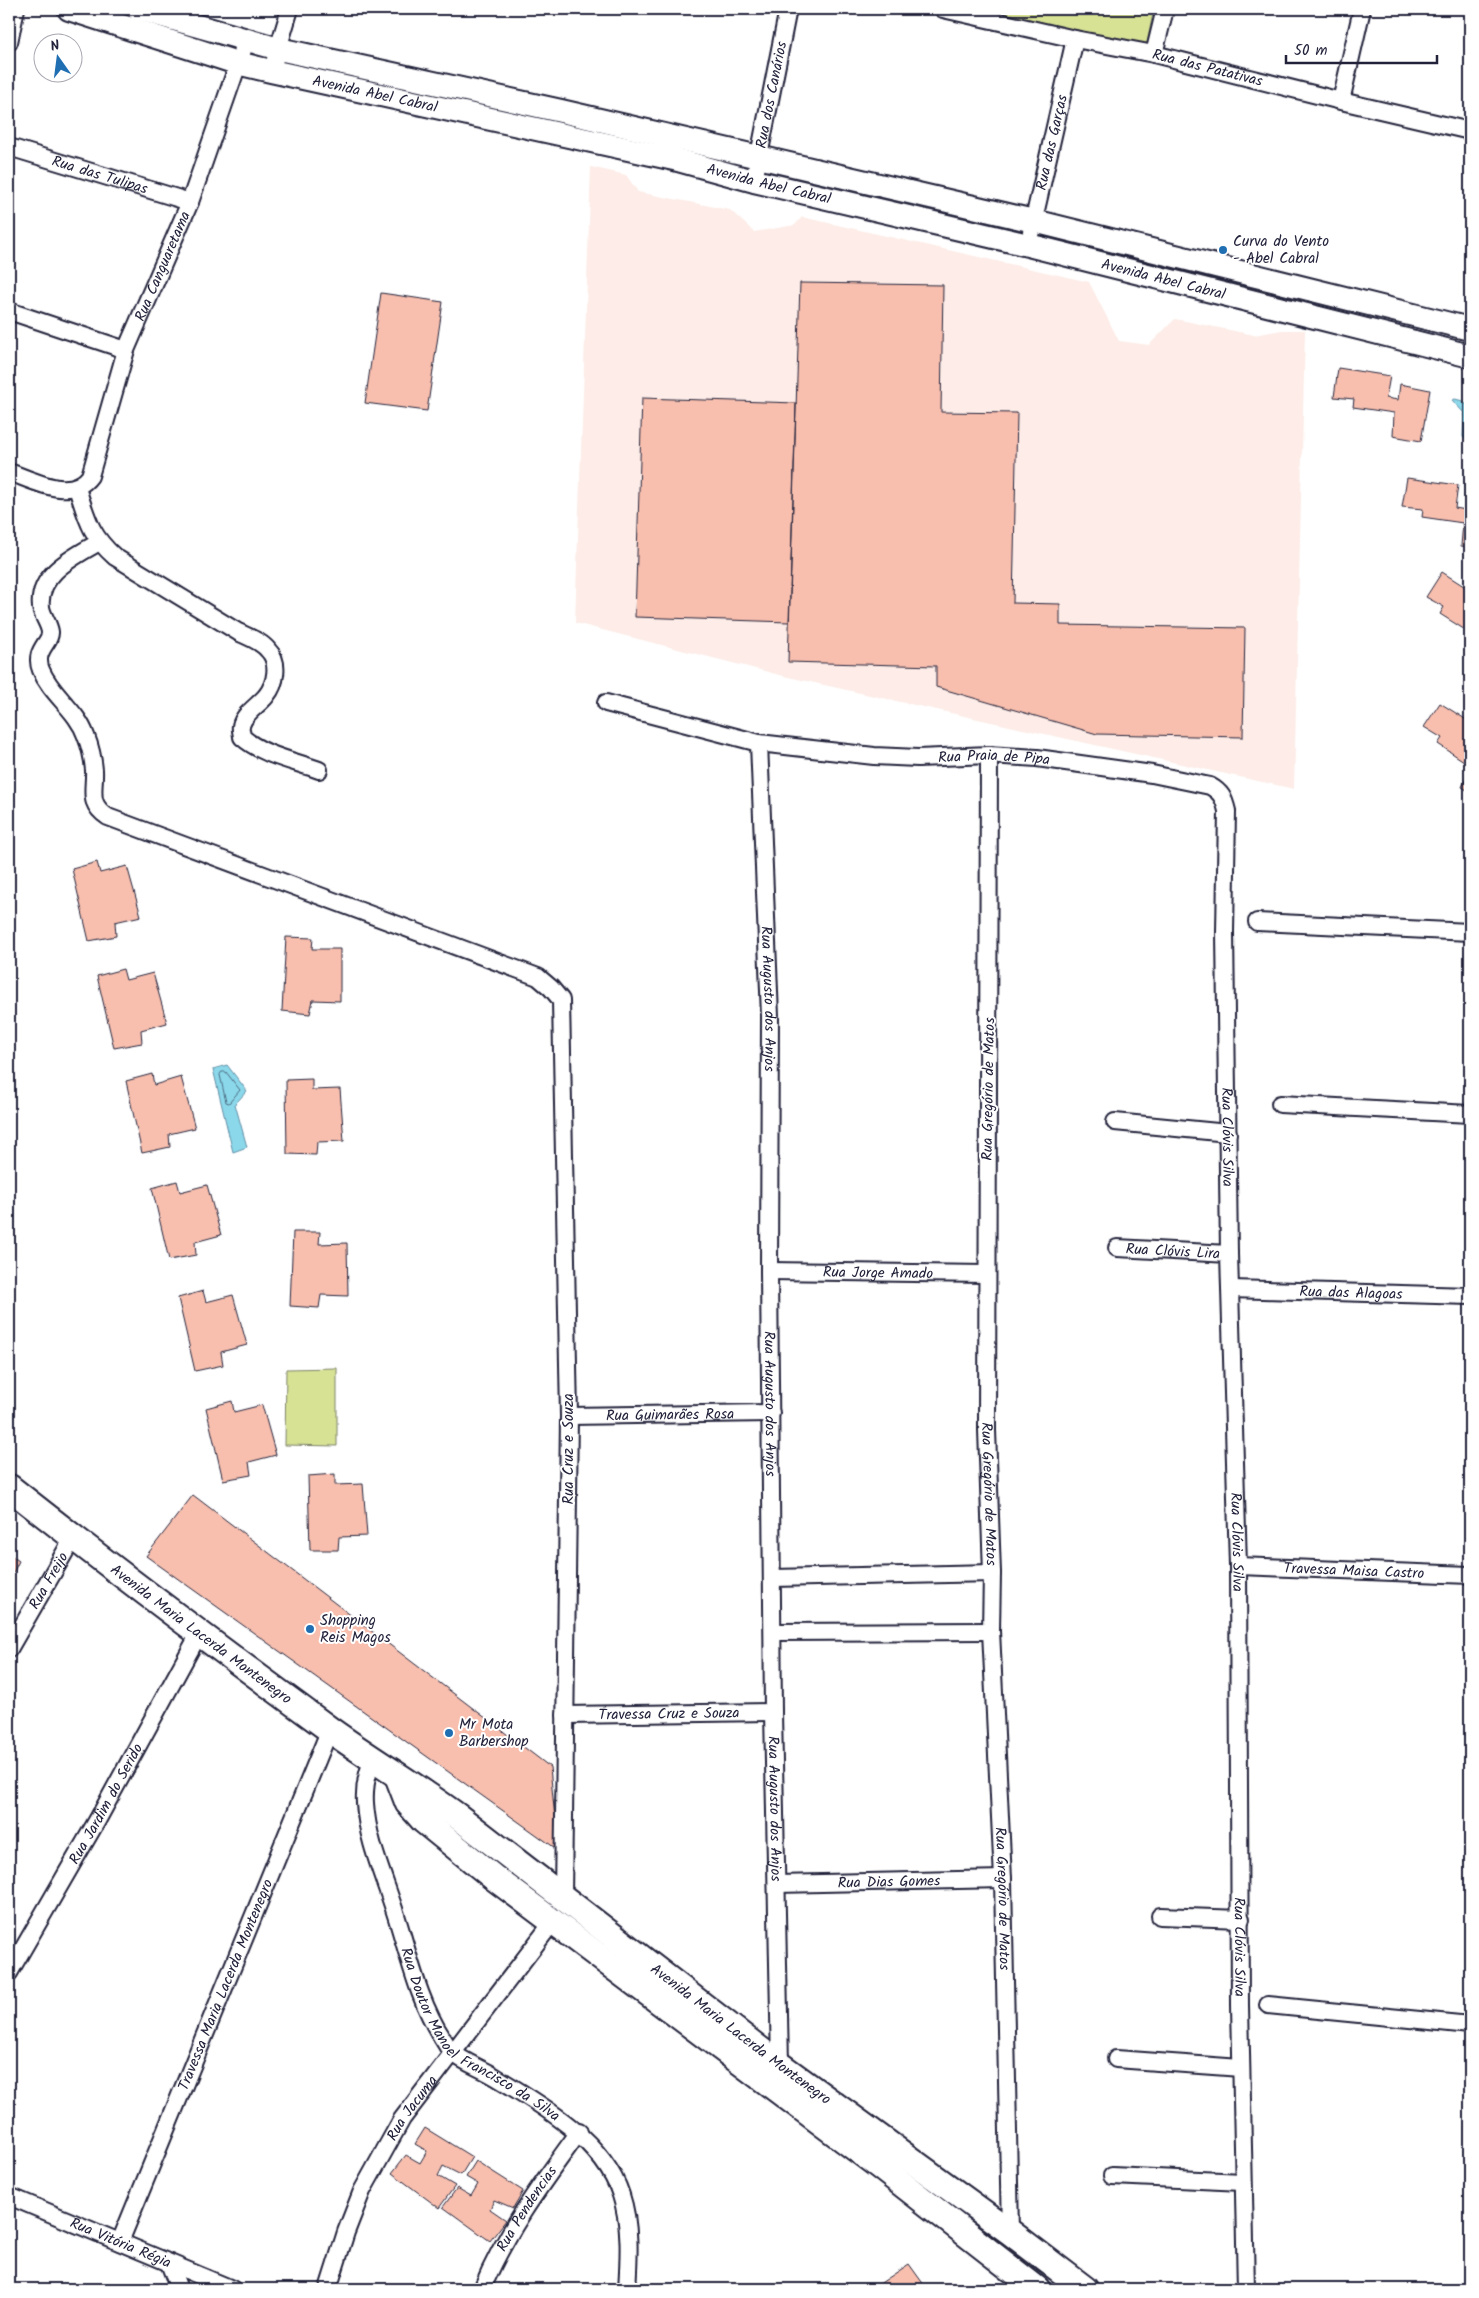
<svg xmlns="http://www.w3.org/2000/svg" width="1479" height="2298" font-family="Kalam,sans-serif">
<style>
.built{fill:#fdece7}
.green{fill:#d7e295;stroke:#7c8268}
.water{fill:#8bd8eb;stroke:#618fa5}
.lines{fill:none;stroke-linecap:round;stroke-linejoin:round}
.shore{stroke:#4c6b81;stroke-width:1}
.building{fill:#f8bfae;stroke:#22223b}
.minor-casing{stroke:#22223b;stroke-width:20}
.secondary-casing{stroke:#22223b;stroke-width:26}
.primary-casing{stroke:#22223b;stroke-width:29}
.minor{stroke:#fff;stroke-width:16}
.secondary{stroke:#fff;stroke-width:22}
.primary{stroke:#fff;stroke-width:25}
.poi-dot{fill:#1f6fb2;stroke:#fff;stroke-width:2}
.labels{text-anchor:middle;stroke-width:4;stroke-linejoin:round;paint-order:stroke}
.street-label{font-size:15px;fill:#22223b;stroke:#fff}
.poi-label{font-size:15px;fill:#22223b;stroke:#fff;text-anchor:start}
</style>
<rect width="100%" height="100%" fill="#fff"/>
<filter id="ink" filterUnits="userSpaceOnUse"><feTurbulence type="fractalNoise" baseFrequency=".02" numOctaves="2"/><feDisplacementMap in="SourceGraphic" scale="10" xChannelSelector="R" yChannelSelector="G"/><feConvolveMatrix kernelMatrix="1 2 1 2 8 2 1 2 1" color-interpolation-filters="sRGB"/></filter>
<g filter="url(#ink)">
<path class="built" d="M 591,167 L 626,175 L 638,192 L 730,210 L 754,232 L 795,225 L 802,217 L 1089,282 L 1119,341 L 1149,345 L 1175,319 L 1254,335 L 1282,330 L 1305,330 L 1294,789 L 788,677 L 575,623 Z"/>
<path class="green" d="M 987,9 L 1154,9 L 1146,47 Z
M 337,1368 L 337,1446 L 285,1445 L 286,1369 Z"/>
<path class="water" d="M 1455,399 L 1463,401 L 1470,409 L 1470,444 L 1463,437 L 1464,413 L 1452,400 Z
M 227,1065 L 247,1091 L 235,1104 L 247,1147 L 233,1152 L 213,1069 Z"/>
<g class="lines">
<path class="shore" d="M 222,1072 L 226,1072 L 240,1090 L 229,1103 L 226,1102 L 220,1075 Z"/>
</g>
<path class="building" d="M 800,283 L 943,285 L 941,412 L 1017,413 L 1013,603 L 1060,604 L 1060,625 L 1245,628 L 1243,737 L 1097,734 L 936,687 L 936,666 L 788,662 Z
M 381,293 L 443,302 L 427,411 L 365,403 Z
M 1338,368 L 1390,376 L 1386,398 L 1398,400 L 1400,384 L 1430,390 L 1421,441 L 1393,436 L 1394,413 L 1353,407 L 1354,399 L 1334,397 Z
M 642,398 L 796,403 L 789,622 L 635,617 Z
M 1407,478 L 1458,485 L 1455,508 L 1466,510 L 1469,493 L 1470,494 L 1470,547 L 1461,546 L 1463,523 L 1422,517 L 1423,509 L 1402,507 Z
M 1442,572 L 1470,590 L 1470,633 L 1440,614 L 1444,607 L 1426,597 Z
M 1440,703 L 1470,722 L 1470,765 L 1438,744 L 1442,738 L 1424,727 Z
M 1470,770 L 1470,792 L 1462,787 Z
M 97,862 L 100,873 L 127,866 L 141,916 L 115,922 L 116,936 L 89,941 L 72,869 Z
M 286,937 L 313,938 L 312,949 L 340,949 L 340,1001 L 313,1000 L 310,1014 L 282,1011 Z
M 123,969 L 126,980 L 153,973 L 167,1023 L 141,1030 L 142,1043 L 114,1048 L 97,976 Z
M 152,1074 L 154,1085 L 181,1077 L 195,1128 L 169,1134 L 170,1147 L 142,1153 L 126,1081 Z
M 312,1079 L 312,1090 L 340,1089 L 344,1141 L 317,1142 L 316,1155 L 287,1154 L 286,1080 Z
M 177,1181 L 180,1192 L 207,1185 L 221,1235 L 195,1242 L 196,1255 L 169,1260 L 152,1188 Z
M 293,1232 L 320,1232 L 319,1244 L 347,1243 L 348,1296 L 321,1295 L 319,1308 L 290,1306 Z
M 203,1291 L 206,1302 L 233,1295 L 247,1345 L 221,1352 L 223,1365 L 195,1371 L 178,1298 Z
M 232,1401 L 234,1412 L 262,1405 L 276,1455 L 249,1462 L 251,1475 L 223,1480 L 206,1408 Z
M 335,1474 L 335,1485 L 363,1484 L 367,1536 L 339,1537 L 338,1550 L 310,1550 L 308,1476 Z
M 193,1495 L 550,1767 L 558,1850 L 146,1556 Z
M 9,1554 L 19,1561 L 9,1581 Z
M 425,2128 L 472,2157 L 461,2175 L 443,2166 L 438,2176 L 455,2186 L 439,2208 L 392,2173 L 406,2155 L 420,2163 L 427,2151 L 415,2144 Z
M 476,2161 L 523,2191 L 513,2208 L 494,2200 L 490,2209 L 506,2220 L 490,2241 L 443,2207 L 457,2188 L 471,2196 L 478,2184 L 466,2177 Z
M 909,2264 L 927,2289 L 872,2289 Z"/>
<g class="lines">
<defs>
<g id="minor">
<path id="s1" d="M 943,9 L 1075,39 L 1154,54 L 1341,101 L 1470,131"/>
<path d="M 9,42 L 16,9"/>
<path d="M 1154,54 L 1165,9"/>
<path d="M 275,59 L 290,9"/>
<path d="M 1341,101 L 1362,9"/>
<path id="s2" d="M 9,147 L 190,202"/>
<path id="s3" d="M 754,181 L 788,9"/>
<path id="s4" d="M 1031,232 L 1075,39"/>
<path d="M 9,311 L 126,350"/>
<path id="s5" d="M 9,472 C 33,480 71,502 90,476 L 126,350 L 190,202 L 246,41"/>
<path d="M 77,488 C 87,518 90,535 115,557 L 238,632 C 248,637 261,641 268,650 C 280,662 276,684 266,696 C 259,705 243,714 241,726 C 240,729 242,734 242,737 C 262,755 294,761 319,770"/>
<path d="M 99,542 C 76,556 37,573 41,607 C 42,616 49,623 50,632 C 51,643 33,650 41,670 C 51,695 77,710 86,736 C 90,746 93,759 94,770 C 95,791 87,803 108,817 L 538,977 L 551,988 L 561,1000 L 569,1416 L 563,1897"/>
<path id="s6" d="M 606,703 L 759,743 L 874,756 L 918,758 L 989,755 L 1037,758 L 1152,774 L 1210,786 C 1221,792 1224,798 1227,811 L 1225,932 L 1229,1254 L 1238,1566 L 1240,2005 L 1246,2289"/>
<path id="s7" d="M 759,743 L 770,1016 L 769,1271 L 773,1712 L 780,2065"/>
<path id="s8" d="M 989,755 L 987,1430 L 992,1573 L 991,1631 L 1003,1879 L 1010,2232"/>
<path d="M 1257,922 L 1470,932"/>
<path d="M 1280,1104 L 1470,1114"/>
<path d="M 1115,1122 L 1228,1133"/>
<path id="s9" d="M 1117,1248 L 1229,1254"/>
<path id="s10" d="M 769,1271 L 986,1274"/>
<path id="s11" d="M 1231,1289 L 1470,1296"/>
<path id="s12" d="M 569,1416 L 771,1413"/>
<path id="s13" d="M 1238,1566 L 1470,1575"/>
<path d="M 773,1578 L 992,1573"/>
<path d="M 773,1632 L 991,1631"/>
<path id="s14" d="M 9,1649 L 73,1538"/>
<path id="s15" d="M 565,1715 L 773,1712"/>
<path id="s16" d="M 373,1759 C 367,1773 364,1787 365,1803 C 367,1840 384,1877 395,1912 C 409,1955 418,2001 443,2039 C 446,2043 448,2049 452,2052 C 463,2062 481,2068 494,2076 C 541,2104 604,2141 621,2195 C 631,2225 629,2258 627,2289"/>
<path id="s17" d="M 777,1884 L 1003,1879"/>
<path d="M 1160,1916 L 1241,1919"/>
<path id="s18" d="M 9,1973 L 98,1819 L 200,1632"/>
<path d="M 1268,2005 L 1470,2025"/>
<path d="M 1116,2059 L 1241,2068"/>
<path d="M 1112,2176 L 1243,2182"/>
<path id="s19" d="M 9,2196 L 232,2289"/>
<path id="s20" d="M 120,2242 L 330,1729"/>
<path d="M 169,2263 L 179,2289"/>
<path id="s21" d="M 328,2289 L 346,2232 L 362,2191 L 402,2119 L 552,1923"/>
<path id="s22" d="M 482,2289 C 506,2231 542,2183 579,2132"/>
</g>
<g id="secondary">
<path id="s23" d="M 69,9 L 237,63 L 271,71 L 674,159 L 754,181 L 1028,245 L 1470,356"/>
<path d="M 138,9 L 279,49 L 561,111 L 1034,221 L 1470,329"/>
</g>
<g id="primary">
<path id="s24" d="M 9,1487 C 114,1570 221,1650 329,1729 C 372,1760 418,1787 460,1818 L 780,2065 L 1010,2232 L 1085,2289"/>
<path d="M 398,1777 L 408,1803 L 424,1821 L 493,1877 L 879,2166 L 1037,2289"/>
</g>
</defs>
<use href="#minor" class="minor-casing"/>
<use href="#secondary" class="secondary-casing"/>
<use href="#primary" class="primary-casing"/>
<use href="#minor" class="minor"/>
<use href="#secondary" class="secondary"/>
<use href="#primary" class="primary"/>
</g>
</g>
<g class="poi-dot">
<circle cx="1223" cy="250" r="5"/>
<circle cx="310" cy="1629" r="5"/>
<circle cx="449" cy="1733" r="5"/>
</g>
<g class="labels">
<g class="street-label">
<text dy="5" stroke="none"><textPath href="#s1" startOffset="271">Rua das Patativas</textPath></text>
<text dy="5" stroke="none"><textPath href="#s23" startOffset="318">Avenida Abel Cabral</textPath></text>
<text dy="5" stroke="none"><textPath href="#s3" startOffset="88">Rua dos Canários</textPath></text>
<text dy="5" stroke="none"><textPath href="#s4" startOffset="92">Rua das Garças</textPath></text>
<text dy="5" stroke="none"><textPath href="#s2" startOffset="95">Rua das Tulipas</textPath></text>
<text dy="5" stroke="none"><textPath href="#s23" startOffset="722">Avenida Abel Cabral</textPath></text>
<text dy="5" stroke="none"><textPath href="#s5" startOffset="310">Rua Canguaretama</textPath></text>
<text dy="5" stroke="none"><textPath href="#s23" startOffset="1128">Avenida Abel Cabral</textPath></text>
<text dy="5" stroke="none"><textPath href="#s6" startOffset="394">Rua Praia de Pipa</textPath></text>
<text dy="5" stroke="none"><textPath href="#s7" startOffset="256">Rua Augusto dos Anjos</textPath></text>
<text transform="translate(988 1089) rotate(-89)" y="5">Rua Gregório de Matos</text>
<text dy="5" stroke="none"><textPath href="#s6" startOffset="970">Rua Clóvis Silva</textPath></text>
<text dy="5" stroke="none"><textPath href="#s9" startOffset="56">Rua Clóvis Lira</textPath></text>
<text dy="5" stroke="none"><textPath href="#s10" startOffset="109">Rua Jorge Amado</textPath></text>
<text dy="5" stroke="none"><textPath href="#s11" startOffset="120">Rua das Alagoas</textPath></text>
<text dy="5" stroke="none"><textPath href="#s7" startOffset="661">Rua Augusto dos Anjos</textPath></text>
<text dy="5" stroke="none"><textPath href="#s12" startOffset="101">Rua Guimarães Rosa</textPath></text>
<text transform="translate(568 1449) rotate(-90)" y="5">Rua Cruz e Souza</text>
<text dy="5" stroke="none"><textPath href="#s8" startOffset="739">Rua Gregório de Matos</textPath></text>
<text dy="5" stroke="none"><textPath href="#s6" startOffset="1375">Rua Clóvis Silva</textPath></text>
<text dy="5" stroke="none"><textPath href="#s13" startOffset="116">Travessa Maisa Castro</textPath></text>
<text dy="5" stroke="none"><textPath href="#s14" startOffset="79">Rua Freijo</textPath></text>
<text dy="5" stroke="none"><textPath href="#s24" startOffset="242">Avenida Maria Lacerda Montenegro</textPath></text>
<text dy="5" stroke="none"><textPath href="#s15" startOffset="104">Travessa Cruz e Souza</textPath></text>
<text dy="5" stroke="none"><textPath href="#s18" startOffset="195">Rua Jardim do Serido</textPath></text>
<text dy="5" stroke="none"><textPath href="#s7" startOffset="1066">Rua Augusto dos Anjos</textPath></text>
<text dy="5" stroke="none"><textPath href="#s17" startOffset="112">Rua Dias Gomes</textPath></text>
<text dy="5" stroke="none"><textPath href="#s8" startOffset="1144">Rua Gregório de Matos</textPath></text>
<text dy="5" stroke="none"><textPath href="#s6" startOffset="1780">Rua Clóvis Silva</textPath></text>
<text dy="5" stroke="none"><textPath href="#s20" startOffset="278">Travessa Maria Lacerda Montenegro</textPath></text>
<text dy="5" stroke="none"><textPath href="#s16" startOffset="316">Rua Doutor Manoel Francisco da Silva</textPath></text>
<text dy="5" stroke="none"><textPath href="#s24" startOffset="914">Avenida Maria Lacerda Montenegro</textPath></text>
<text dy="5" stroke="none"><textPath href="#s21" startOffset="201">Rua Jacuma</textPath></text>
<text dy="5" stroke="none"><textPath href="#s22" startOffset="92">Rua Pendencias</textPath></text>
<text dy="5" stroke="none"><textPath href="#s19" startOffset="121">Rua Vitória Régia</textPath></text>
</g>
<g class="poi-label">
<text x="1233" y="246">Curva do Vento<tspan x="1233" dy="17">- Abel Cabral</tspan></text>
<text x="320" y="1625">Shopping<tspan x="320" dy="17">Reis Magos</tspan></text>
<text x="459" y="1729">Mr Mota<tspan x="459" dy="17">Barbershop</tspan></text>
</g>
</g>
<rect width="1479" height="2298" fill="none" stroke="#fff" stroke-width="30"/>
<rect x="15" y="15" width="1449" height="2268" fill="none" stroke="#22223b" stroke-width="2" filter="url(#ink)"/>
<g transform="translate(58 58) rotate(346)"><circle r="24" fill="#ffffff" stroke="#a7a7b1"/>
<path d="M0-4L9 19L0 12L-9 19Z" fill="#1f6fb2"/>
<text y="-8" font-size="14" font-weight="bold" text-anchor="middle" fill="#22223b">N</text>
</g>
<path d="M1286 55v8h151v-8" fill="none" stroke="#22223b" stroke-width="2.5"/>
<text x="1294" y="55" font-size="15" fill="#22223b" stroke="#ffffff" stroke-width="4" paint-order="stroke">50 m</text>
</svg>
